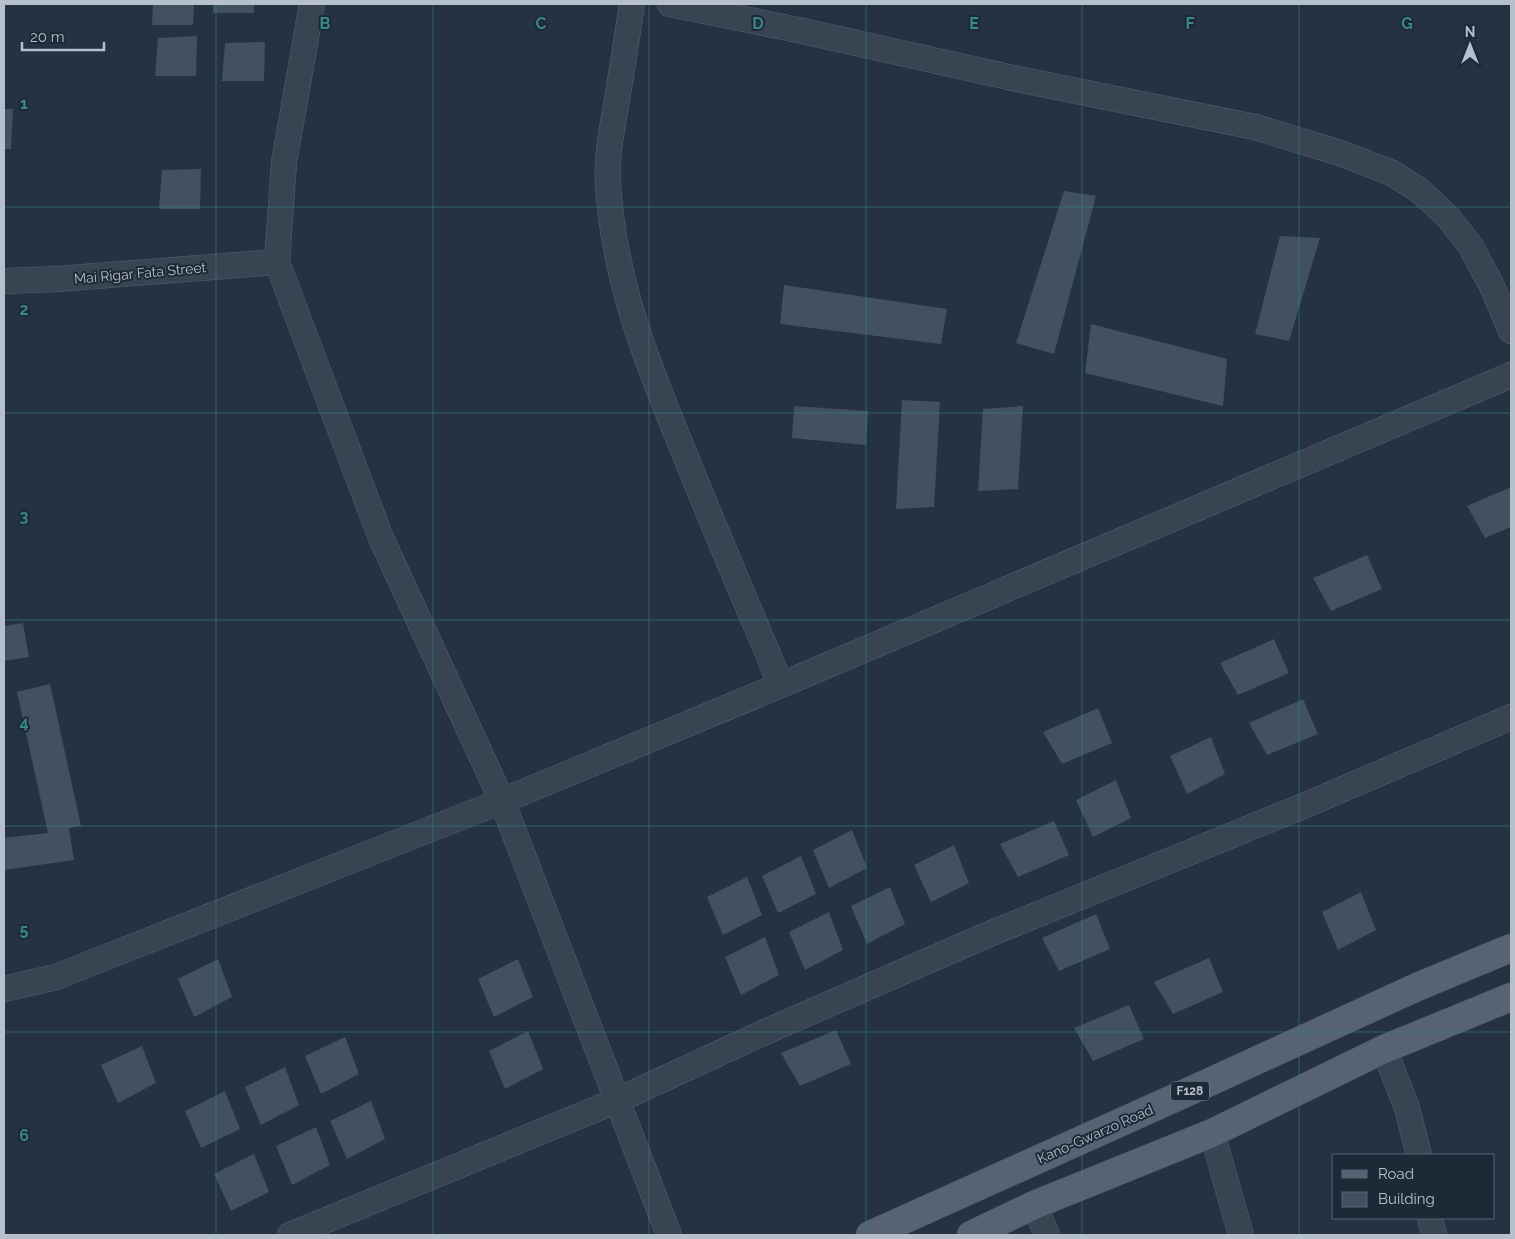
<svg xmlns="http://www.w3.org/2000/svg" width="1515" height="1239" font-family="Raleway,sans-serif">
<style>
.building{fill:#415162}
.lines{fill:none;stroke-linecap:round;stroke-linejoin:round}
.minor-casing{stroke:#576270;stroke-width:26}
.primary-casing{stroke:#434d5c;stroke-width:29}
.minor{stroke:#394452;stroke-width:25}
.primary{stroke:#576372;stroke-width:28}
.grid{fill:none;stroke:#398886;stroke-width:1;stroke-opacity:0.55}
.labels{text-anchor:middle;stroke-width:4;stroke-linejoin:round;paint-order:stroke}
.shield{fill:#1e2938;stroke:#8892a0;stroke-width:1}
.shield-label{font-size:12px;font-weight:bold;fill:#b6bfcc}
.street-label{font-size:14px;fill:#b6bfcc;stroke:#1e2938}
.grid-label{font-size:16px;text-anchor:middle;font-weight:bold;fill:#398886;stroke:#1e2938;stroke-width:4;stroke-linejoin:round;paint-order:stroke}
</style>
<rect width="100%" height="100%" fill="#253243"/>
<path class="building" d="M 153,4 L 194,4 L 193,25 L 152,25 Z
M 213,4 L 254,4 L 254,13 L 213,13 Z
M 197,36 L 196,76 L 155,76 L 158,38 Z
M 265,42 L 264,81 L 222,81 L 225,43 Z
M 4,109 L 13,109 L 11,149 L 4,149 Z
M 201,169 L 200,209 L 159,209 L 162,170 Z
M 1064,191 L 1096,196 L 1054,354 L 1016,343 Z
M 1280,236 L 1320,238 L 1289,341 L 1255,334 Z
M 784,285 L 947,309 L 941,344 L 780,324 Z
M 1091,324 L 1227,359 L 1223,406 L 1085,373 Z
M 902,400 L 940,402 L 934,507 L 896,509 Z
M 794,406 L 868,411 L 866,445 L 792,438 Z
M 1023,406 L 1018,489 L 978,491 L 983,409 Z
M 1511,487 L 1511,527 L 1485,538 L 1467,506 Z
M 1367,555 L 1382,589 L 1331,611 L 1313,578 Z
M 23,623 L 29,657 L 4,661 L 4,626 Z
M 1274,639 L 1289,673 L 1238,695 L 1220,663 Z
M 50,684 L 81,826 L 69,828 L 74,860 L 4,870 L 4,838 L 48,833 L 17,692 Z
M 1303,699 L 1318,734 L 1267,755 L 1249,723 Z
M 1098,708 L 1112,743 L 1062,764 L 1043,732 Z
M 1211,737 L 1225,774 L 1187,794 L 1170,756 Z
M 1116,780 L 1131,818 L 1093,837 L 1076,800 Z
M 1054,821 L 1069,855 L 1018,877 L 1000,844 Z
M 852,830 L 867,868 L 829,888 L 813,850 Z
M 954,845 L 969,883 L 931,902 L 914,865 Z
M 801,856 L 816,894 L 778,913 L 762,876 Z
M 747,877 L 762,915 L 723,935 L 707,897 Z
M 890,887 L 905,924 L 867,944 L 851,906 Z
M 1361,892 L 1376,930 L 1338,950 L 1322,912 Z
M 829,912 L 843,950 L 805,970 L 789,932 Z
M 1096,914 L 1110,949 L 1059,971 L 1042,938 Z
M 765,937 L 779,975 L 741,995 L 725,957 Z
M 1209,958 L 1223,992 L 1173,1014 L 1154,982 Z
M 218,959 L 232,997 L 194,1017 L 178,979 Z
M 518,959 L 533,997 L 494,1017 L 478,979 Z
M 1129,1005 L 1144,1039 L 1093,1061 L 1074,1028 Z
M 836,1030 L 851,1064 L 800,1086 L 781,1053 Z
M 528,1031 L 543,1069 L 505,1089 L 489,1051 Z
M 345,1037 L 359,1074 L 321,1094 L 305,1056 Z
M 142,1046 L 156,1083 L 118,1103 L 101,1065 Z
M 285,1067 L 299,1105 L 261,1125 L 245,1087 Z
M 225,1091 L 240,1129 L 201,1148 L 185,1111 Z
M 371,1101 L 385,1139 L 347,1159 L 330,1121 Z
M 316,1127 L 330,1165 L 292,1185 L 276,1146 Z
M 254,1154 L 269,1192 L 231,1211 L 214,1174 Z"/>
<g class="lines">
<defs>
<path id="minor" d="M 312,4 L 284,162 L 277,262 L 381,538 L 502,801 L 669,1235
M 632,4 C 627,37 622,71 616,105 C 612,130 606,157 608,183 C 613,279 649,368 685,455 C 716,532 749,609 781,685
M 670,4 L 798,30 L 1022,80 L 1255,127 L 1340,153 L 1392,173 L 1420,191 L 1447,216 L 1470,245 L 1492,286 L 1511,331
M 4,281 L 57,279 L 277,262
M 4,989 L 56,977 L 502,801 L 781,685 L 1511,375
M 1384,1049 L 1407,1108 L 1419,1155
M 1212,1133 L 1241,1235
M 1034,1205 L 1047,1235
M 1430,1218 L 1434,1235
M 290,1235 L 618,1100 L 765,1032 L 987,935 L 1301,807 L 1511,717"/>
<path id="primary" d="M 870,1235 L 1179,1096 L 1417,987 L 1511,948
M 971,1235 L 1034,1205 L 1212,1133 L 1384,1049 L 1511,997"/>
</defs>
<use href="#minor" class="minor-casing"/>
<use href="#primary" class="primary-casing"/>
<use href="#minor" class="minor"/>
<use href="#primary" class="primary"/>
</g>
<path class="grid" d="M 216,4 L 216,1235M 433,4 L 433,1235M 649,4 L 649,1235M 866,4 L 866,1235M 1082,4 L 1082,1235M 1299,4 L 1299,1235M 4,207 L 1511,207M 4,413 L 1511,413M 4,620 L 1511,620M 4,826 L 1511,826M 4,1032 L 1511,1032"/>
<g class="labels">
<rect class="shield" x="1171" y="1081.5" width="38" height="19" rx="4"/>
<g class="shield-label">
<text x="1190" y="1095">F128</text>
</g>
<g class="street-label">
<text transform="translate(140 273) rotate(-5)" y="5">Mai Rigar Fata Street</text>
<text transform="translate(1095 1134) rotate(-24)" y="5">Kano-Gwarzo Road</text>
</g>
</g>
<g class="grid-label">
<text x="325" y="29">B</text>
<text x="541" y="29">C</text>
<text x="758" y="29">D</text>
<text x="974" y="29">E</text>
<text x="1190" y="29">F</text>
<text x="1407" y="29">G</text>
<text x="24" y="109">1</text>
<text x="24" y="315">2</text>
<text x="24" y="522">3</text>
<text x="24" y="728">4</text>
<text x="24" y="935">5</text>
<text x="24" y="1141">6</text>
</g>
<rect width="1515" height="1239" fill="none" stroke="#b6bfcc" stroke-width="10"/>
<rect x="1332" y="1154" width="162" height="65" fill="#1e2938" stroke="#5b6573"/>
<rect x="1342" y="1170" width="25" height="8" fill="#576372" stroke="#5b6573"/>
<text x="1378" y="1179" font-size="15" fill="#b6bfcc">Road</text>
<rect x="1342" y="1192" width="25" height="15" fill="#415162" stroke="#5b6573"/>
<text x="1378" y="1204" font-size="15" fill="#b6bfcc">Building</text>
<g transform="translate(1470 45)" stroke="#1e2938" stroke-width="4" paint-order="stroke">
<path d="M0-4L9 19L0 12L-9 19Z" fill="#b6bfcc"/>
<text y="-8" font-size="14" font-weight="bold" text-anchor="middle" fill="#b6bfcc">N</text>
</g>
<path d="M22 42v8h82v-8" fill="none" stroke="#b6bfcc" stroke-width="2.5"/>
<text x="30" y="42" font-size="15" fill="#b6bfcc" stroke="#1e2938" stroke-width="4" paint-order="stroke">20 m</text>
</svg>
